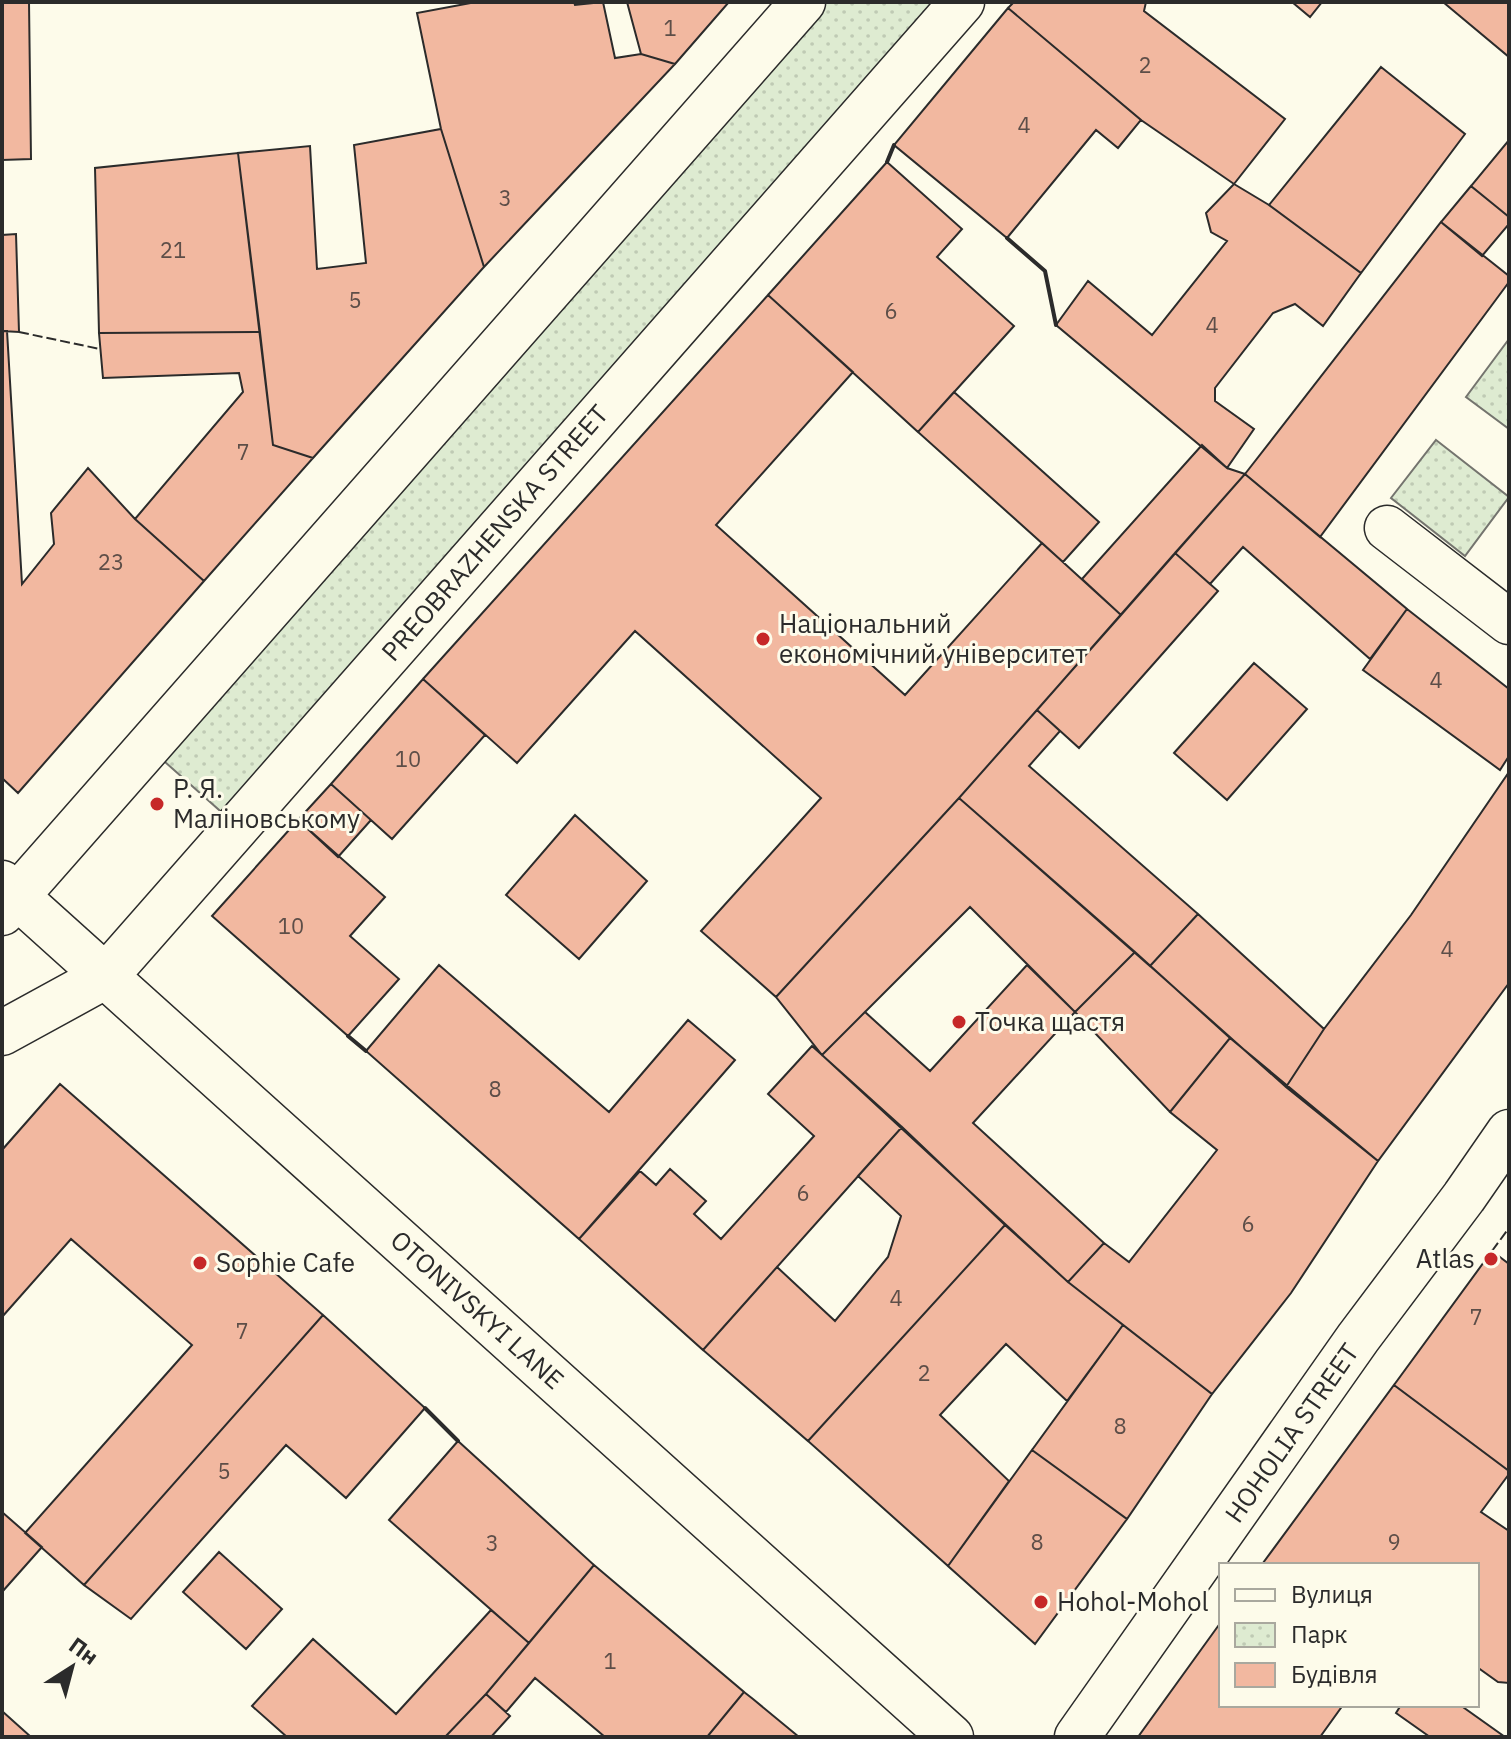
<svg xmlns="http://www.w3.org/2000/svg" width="1511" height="1739" font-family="'IBM Plex Sans',sans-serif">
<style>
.park{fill:url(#park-dots);stroke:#74746e;stroke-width:2}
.building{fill:#f2b8a0;stroke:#2b2b2b;stroke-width:2}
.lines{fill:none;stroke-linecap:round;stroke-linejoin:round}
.minor-casing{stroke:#2b2b2b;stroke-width:47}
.minor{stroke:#fdfbea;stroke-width:44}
.fence{stroke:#2b2b2b;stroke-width:2;stroke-dasharray:10 4;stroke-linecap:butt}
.wall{stroke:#2b2b2b;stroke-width:4}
.poi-dot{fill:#c62828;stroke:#fdfbea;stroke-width:3}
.labels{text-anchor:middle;stroke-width:6;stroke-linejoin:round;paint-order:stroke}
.number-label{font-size:22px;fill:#5d4e48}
.street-label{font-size:26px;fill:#2b2b2b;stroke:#fdfbea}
.poi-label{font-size:26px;fill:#2b2b2b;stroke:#fdfbea;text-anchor:start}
</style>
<defs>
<pattern id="park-dots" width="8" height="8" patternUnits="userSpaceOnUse" patternTransform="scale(2)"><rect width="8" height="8" fill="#deebd1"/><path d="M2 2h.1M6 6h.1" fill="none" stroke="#bfcab4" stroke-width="1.8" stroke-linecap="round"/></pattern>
</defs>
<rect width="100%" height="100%" fill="#fdfbea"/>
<path class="park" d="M 820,2 L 941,2 L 227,817 L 156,754 Z
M 1509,339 L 1509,429 L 1466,397 Z
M 1436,440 L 1509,497 L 1465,556 L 1391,498 Z"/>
<path class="building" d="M 2,2 L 29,2 L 31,159 L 2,160 Z
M 476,2 L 574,2 L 575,5 L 603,2 L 615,58 L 641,54 L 675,64 L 484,267 L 441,129 L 417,13 Z
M 627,2 L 729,2 L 675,64 L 641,54 Z
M 1014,2 L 1146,2 L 1144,11 L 1285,119 L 1234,184 L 1141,120 L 1008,8 Z
M 1292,2 L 1322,2 L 1310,17 Z
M 1443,2 L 1509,2 L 1509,57 Z
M 1008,8 L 1141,120 L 1118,148 L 1096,130 L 1007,238 L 894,145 Z
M 1381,67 L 1465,134 L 1361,273 L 1269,205 Z
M 441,129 L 484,267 L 313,458 L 273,445 L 238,153 L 310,146 L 317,269 L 366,263 L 354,145 Z
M 1509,140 L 1509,217 L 1471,186 Z
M 238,153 L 260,332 L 99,333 L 95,168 Z
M 887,162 L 962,229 L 937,257 L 1014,326 L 918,432 L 768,295 Z
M 1234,184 L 1269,205 L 1361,273 L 1323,326 L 1295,304 L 1273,313 L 1215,388 L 1215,401 L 1254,429 L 1227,468 L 1056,325 L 1088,281 L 1152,335 L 1227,241 L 1211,232 L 1206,213 Z
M 1471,186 L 1509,217 L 1509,224 L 1482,256 L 1441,222 Z
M 1441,222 L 1509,276 L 1509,282 L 1320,537 L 1245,474 Z
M 16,234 L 19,332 L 2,331 L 2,235 Z
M 768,295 L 853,372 L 716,525 L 905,695 L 1042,543 L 1121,615 L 959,798 L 776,997 L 701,931 L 821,798 L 635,631 L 517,763 L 423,679 Z
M 2,331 L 7,331 L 22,584 L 54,544 L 51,513 L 88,468 L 135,519 L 204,581 L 18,793 L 2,778 Z
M 260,332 L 273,445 L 313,458 L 204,581 L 135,519 L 243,392 L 239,373 L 103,378 L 99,333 Z
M 954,392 L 1099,522 L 1063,562 L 918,432 Z
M 1202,445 L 1227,468 L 1245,474 L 1121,615 L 1082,579 Z
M 1245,474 L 1407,609 L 1370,659 L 1243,547 L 1210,584 L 1175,553 Z
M 1175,553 L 1218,591 L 1079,748 L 1037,710 Z
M 1407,609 L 1509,689 L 1509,756 L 1500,770 L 1363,670 Z
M 1254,663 L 1307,709 L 1227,800 L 1174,753 Z
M 423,679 L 485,735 L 392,839 L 331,784 Z
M 1037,710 L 1060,731 L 1029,766 L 1198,914 L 1150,966 L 959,798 Z
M 1509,772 L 1509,983 L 1378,1161 L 1286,1087 L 1324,1029 L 1411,915 Z
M 331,784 L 371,820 L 338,857 L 298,820 Z
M 959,798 L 1135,952 L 1075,1012 L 970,907 L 822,1055 L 776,997 Z
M 575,815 L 647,881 L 579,959 L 506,895 Z
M 298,820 L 385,897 L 350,936 L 399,979 L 348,1036 L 212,916 Z
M 1198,914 L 1324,1029 L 1286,1087 L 1150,966 Z
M 1135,952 L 1230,1038 L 1170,1112 L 1075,1012 Z
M 439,965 L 609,1112 L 688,1020 L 735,1060 L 579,1239 L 366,1051 Z
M 1027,965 L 1075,1012 L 973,1123 L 1104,1243 L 1068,1282 L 822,1055 L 865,1012 L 930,1071 Z
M 1230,1038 L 1378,1161 L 1291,1293 L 1212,1394 L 1068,1282 L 1104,1243 L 1129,1262 L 1217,1150 L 1170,1112 Z
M 812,1046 L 902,1127 L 703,1350 L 579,1239 L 640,1171 L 656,1185 L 670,1169 L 706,1201 L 694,1214 L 721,1239 L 814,1136 L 768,1094 Z
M 60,1084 L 323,1315 L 84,1585 L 25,1533 L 192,1345 L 71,1239 L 2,1317 L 2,1150 Z
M 902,1127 L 1005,1225 L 808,1441 L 703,1350 L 777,1267 L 835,1321 L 888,1257 L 901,1216 L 858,1176 Z
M 1005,1225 L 1068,1282 L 1123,1325 L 1067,1401 L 1006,1344 L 940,1415 L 1009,1481 L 948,1566 L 808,1441 Z
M 1492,1251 L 1509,1264 L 1509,1471 L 1394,1385 Z
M 323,1315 L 425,1408 L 346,1498 L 286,1445 L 131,1619 L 84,1585 Z
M 1123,1325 L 1212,1394 L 1127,1519 L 1032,1450 Z
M 1394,1385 L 1509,1471 L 1509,1474 L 1481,1512 L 1509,1531 L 1509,1683 L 1498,1682 L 1477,1667 L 1477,1565 L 1263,1563 Z
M 458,1441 L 594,1565 L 529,1643 L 389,1520 Z
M 1032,1450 L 1127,1519 L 1035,1644 L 948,1566 Z
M 2,1512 L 42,1547 L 2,1592 Z
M 219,1552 L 282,1609 L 246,1649 L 183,1592 Z
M 594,1565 L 744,1692 L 707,1737 L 605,1737 L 535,1678 L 506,1712 L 486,1694 Z
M 491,1610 L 529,1643 L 486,1694 L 445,1737 L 287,1737 L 252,1706 L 313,1639 L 396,1714 Z
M 1221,1622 L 1221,1705 L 1343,1705 L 1320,1737 L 1138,1737 Z
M 744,1692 L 753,1699 L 799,1737 L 707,1737 Z
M 486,1694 L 510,1716 L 491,1737 L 445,1737 Z
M 1401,1705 L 1460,1705 L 1505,1737 L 1430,1737 L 1396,1713 Z
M 2,1711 L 31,1737 L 2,1737 Z"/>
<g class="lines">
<defs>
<path id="minor" d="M 1387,528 L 1509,622
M 2,883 L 951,1737
M 2,913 L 803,2
M 2,1033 L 106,976 L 962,2
M 1077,1737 L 1358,1338 L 1464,1197 L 1509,1132"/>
</defs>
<use href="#minor" class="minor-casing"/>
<use href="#minor" class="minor"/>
<path class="fence" d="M 19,332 L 100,349
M 1492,1251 L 1509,1228"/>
<path class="wall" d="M 887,162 L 894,145
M 1007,238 L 1045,271 L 1056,325
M 348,1036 L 366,1051
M 425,1408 L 458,1441"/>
</g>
<g class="poi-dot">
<circle cx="763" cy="639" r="8"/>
<circle cx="157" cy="804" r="8"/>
<circle cx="959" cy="1022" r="8"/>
<circle cx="1491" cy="1259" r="8"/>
<circle cx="200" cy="1263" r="8"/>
<circle cx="1041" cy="1602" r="8"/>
</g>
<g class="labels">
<g class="number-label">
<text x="670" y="36">1</text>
<text x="1145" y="73">2</text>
<text x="1024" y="133">4</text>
<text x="505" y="206">3</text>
<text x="173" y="258">21</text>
<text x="355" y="308">5</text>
<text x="891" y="319">6</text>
<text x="1212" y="333">4</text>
<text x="243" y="460">7</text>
<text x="111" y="570">23</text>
<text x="1436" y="688">4</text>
<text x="408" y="767">10</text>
<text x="291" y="934">10</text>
<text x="1447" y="957">4</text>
<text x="495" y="1097">8</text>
<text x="803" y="1201">6</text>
<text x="1248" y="1232">6</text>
<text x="896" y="1306">4</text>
<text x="1476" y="1325">7</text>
<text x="242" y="1339">7</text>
<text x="924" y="1381">2</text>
<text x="1120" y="1434">8</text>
<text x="224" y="1479">5</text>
<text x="1037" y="1550">8</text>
<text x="1394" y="1550">9</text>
<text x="492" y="1551">3</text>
<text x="610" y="1669">1</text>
</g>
<g class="street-label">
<text transform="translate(495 533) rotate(-49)" y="9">PREOBRAZHENSKA STREET</text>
<text transform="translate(477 1310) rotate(42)" y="9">OTONIVSKYI LANE</text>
<text transform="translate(1292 1433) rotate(-55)" y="9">HOHOLIA STREET</text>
</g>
<g class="poi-label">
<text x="779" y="633">Національний<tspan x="779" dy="30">економічний університет</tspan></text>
<text x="173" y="798">Р. Я.<tspan x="173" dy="30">Маліновському</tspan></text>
<text x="975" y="1031">Точка щастя</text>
<text x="1475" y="1268" text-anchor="end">Atlas</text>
<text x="216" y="1272">Sophie Cafe</text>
<text x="1057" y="1611">Hohol-Mohol</text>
</g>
</g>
<rect width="1511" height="1739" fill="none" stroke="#2b2b2b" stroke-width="8"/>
<rect x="1219" y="1563" width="260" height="144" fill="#fdfbea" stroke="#a9a89e" stroke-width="2"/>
<rect x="1235" y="1589" width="40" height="12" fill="#fdfbea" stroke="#a9a89e" stroke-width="2"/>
<text x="1291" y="1603" font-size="24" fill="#2b2b2b">Вулиця</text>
<rect x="1235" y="1623" width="40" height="24" fill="url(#park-dots)" stroke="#a9a89e" stroke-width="2"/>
<text x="1291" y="1643" font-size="24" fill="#2b2b2b">Парк</text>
<rect x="1235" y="1663" width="40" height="24" fill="#f2b8a0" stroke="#a9a89e" stroke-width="2"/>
<text x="1291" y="1683" font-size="24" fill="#2b2b2b">Будівля</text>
<g transform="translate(72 1667) rotate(36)" stroke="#fdfbea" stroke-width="6" paint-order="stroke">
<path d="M0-6L14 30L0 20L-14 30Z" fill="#2b2b2b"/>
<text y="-12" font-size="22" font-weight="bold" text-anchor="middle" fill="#2b2b2b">Пн</text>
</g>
</svg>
